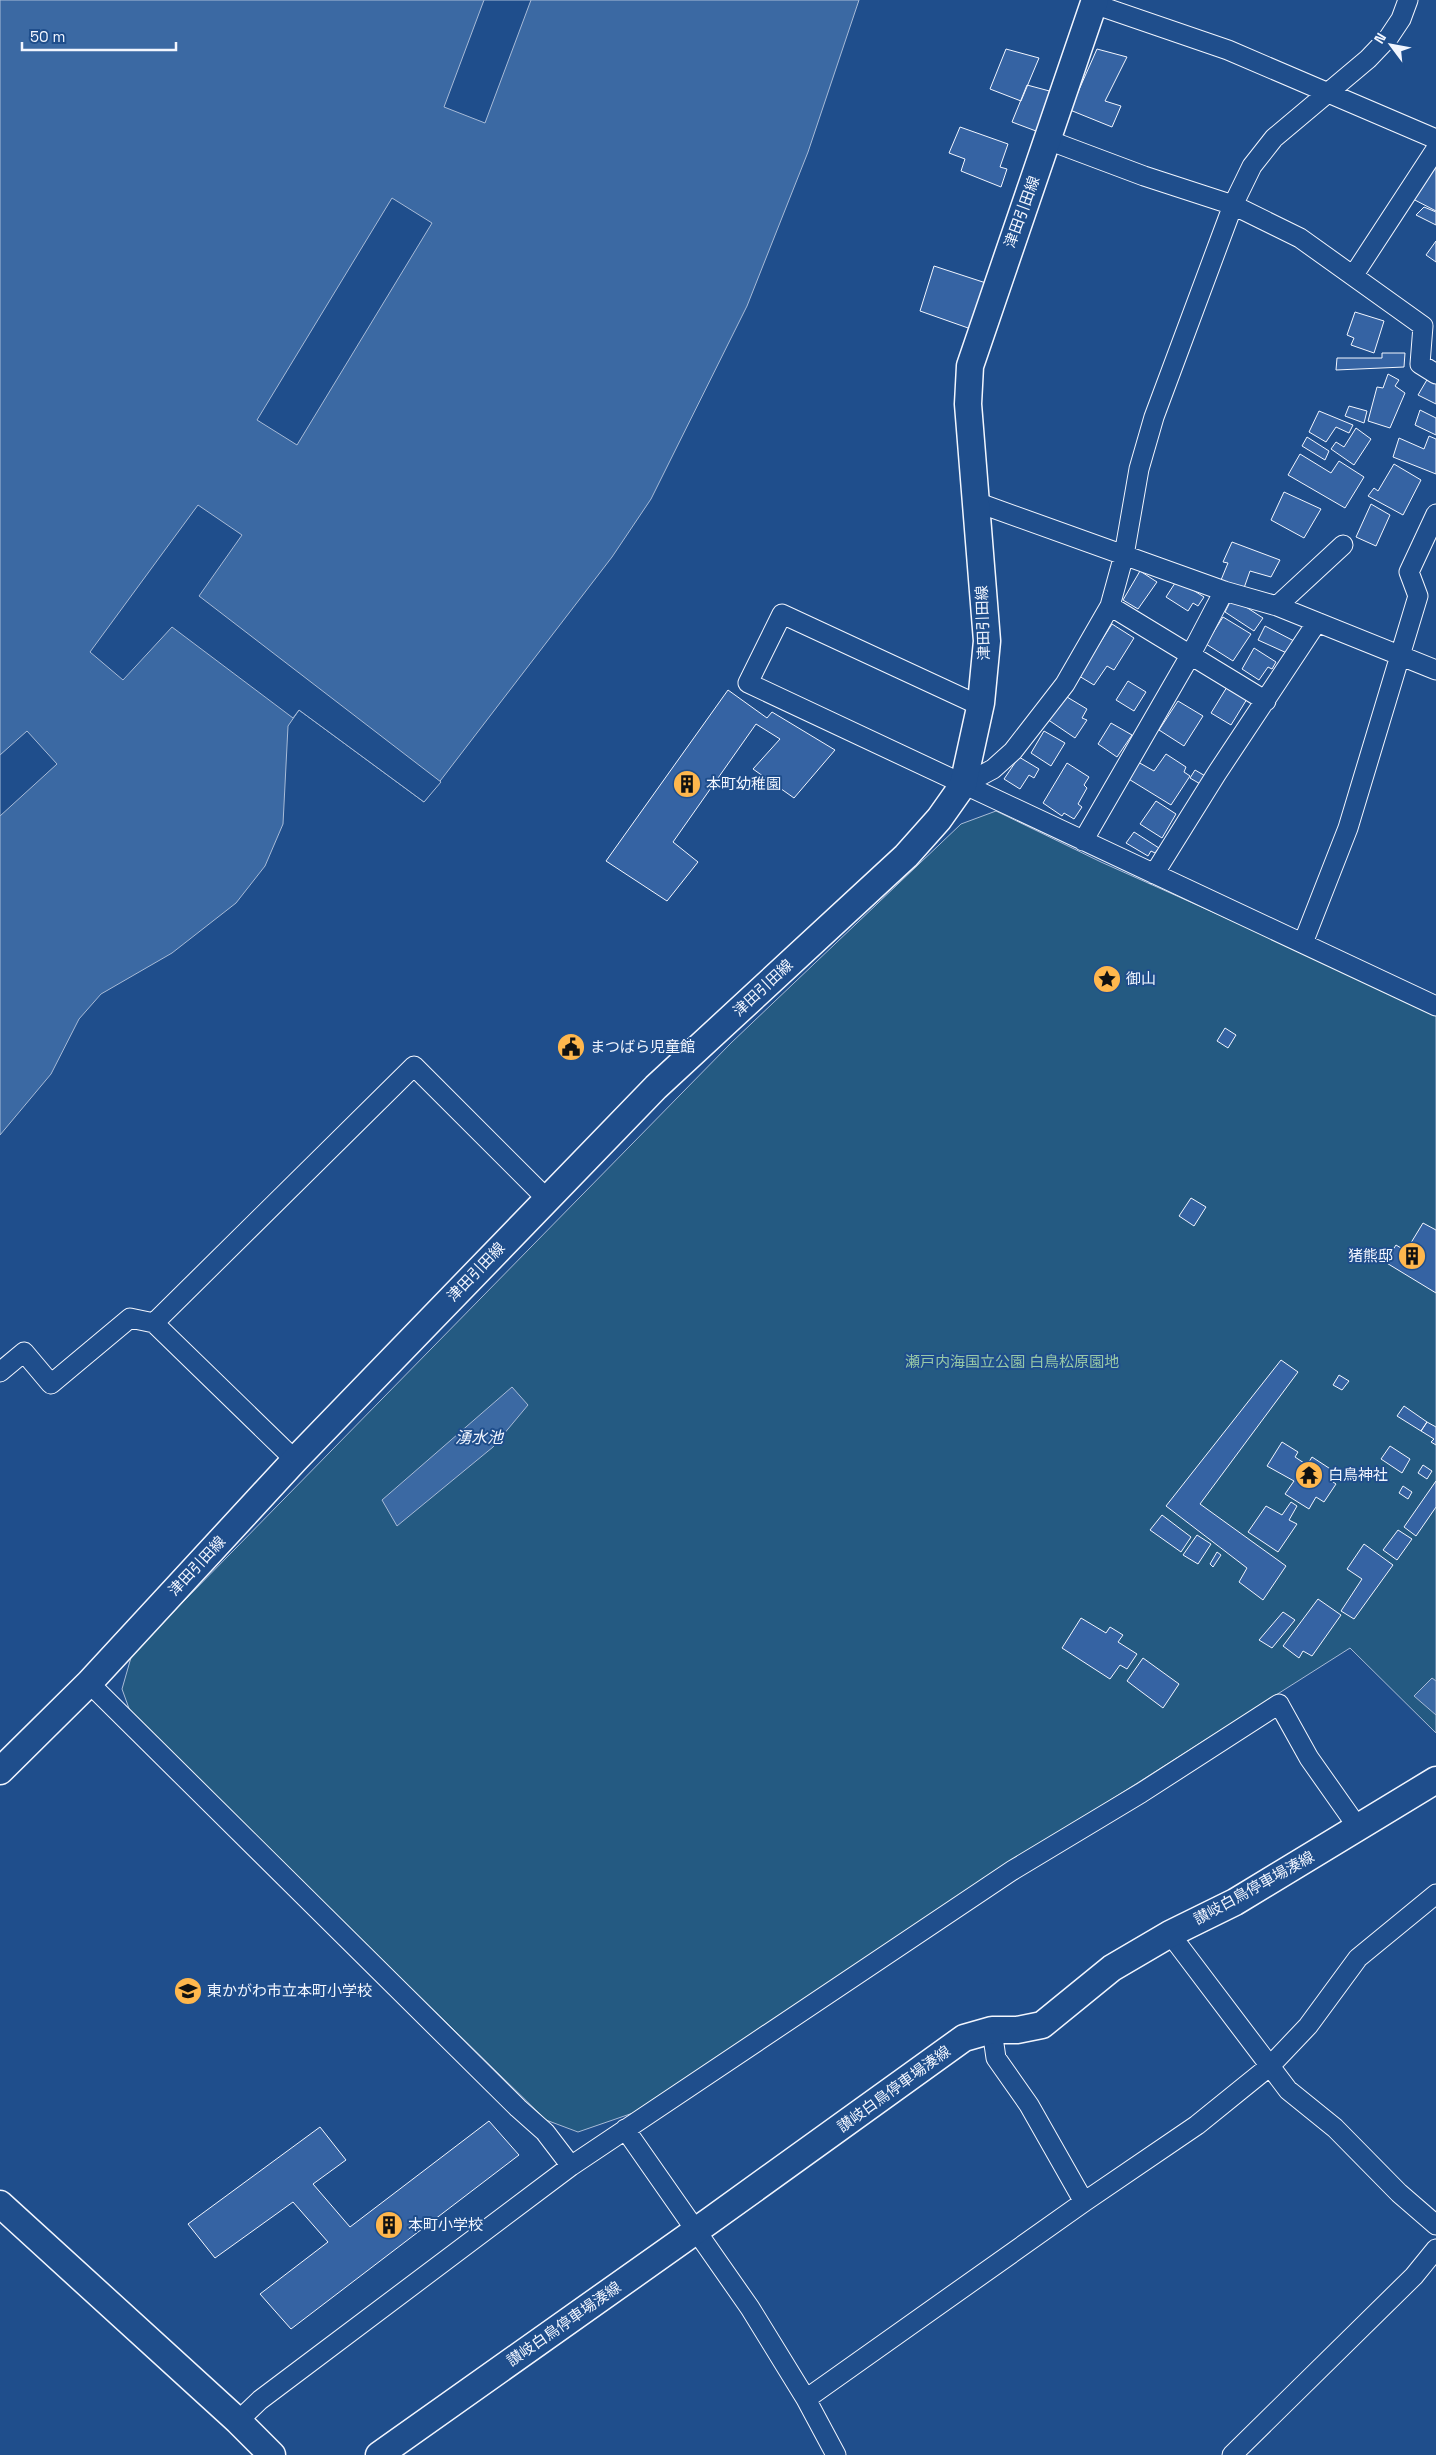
<svg xmlns="http://www.w3.org/2000/svg" width="1436" height="2455" font-family="'Space Grotesk','Noto Sans JP',sans-serif">
<style>
.green{fill:#245a82;stroke:#a8bbd7}
.water{fill:#3b69a3;stroke:#a8bbd7}
.pier{fill:#1f4e8c;stroke:#a8bbd7}
.building{fill:#3563a3;stroke:#f2f6ff}
.lines{fill:none;stroke-linecap:round;stroke-linejoin:round}
.street-casing{stroke:#f2f6ff;stroke-width:21}
.secondary-casing{stroke:#f2f6ff;stroke-width:29}
.street{stroke:#1f4e8c;stroke-width:19}
.secondary{stroke:#1f4e8c;stroke-width:26}
.labels{text-anchor:middle;stroke-width:4;stroke-linejoin:round;paint-order:stroke}
.street-label{font-size:15px;fill:#f2f6ff;stroke:#1f4e8c}
.poi-label{font-size:15px;fill:#f2f6ff;stroke:#1f4e8c;text-anchor:start}
.park-label{font-size:15px;fill:#97c8a6;stroke:#1f4e8c}
.water-label{font-size:16px;font-style:italic;fill:#f2f6ff;stroke:#1f4e8c}
</style>
<rect width="100%" height="100%" fill="#1f4e8c"/>
<path class="green" d="M 996,811 L 1101,862 L 1436,1012 L 1436,1733 L 1350,1648 L 931,1914 L 633,2113 L 578,2132 L 546,2120 L 131,1714 L 122,1689 L 132,1654 L 731,1043 L 961,824 Z"/>
<path class="water" d="M 0,0 L 859,0 L 808,152 L 747,306 L 651,499 L 612,557 L 424,802 L 299,710 L 288,726 L 283,824 L 265,866 L 236,903 L 172,953 L 101,994 L 79,1019 L 51,1074 L 0,1135 Z
M 512,1387 L 528,1405 L 493,1447 L 397,1526 L 382,1500 Z
M 1432,1678 L 1436,1681 L 1436,1715 L 1414,1696 Z"/>
<path class="pier" d="M 484,0 L 531,0 L 485,123 L 444,107 Z
M 392,198 L 432,223 L 297,445 L 257,420 Z
M 198,505 L 242,535 L 199,596 L 441,782 L 424,802 L 299,710 L 293,718 L 172,627 L 123,680 L 90,652 Z
M 27,731 L 57,764 L 0,816 L 0,755 Z"/>
<path class="building" d="M 1006,49 L 1039,58 L 1021,101 L 990,89 Z
M 1097,49 L 1127,57 L 1105,101 L 1121,106 L 1112,127 L 1070,110 Z
M 1027,85 L 1057,93 L 1044,134 L 1012,122 Z
M 960,127 L 1008,144 L 1000,167 L 1007,169 L 1001,187 L 961,171 L 965,159 L 949,153 Z
M 1436,149 L 1436,211 L 1411,198 Z
M 1424,207 L 1436,212 L 1436,225 L 1416,215 Z
M 1436,241 L 1436,262 L 1426,255 Z
M 934,266 L 989,284 L 971,329 L 920,311 Z
M 1355,312 L 1384,321 L 1374,353 L 1351,345 L 1354,338 L 1347,335 Z
M 1382,353 L 1405,353 L 1404,367 L 1336,370 L 1337,358 L 1382,358 Z
M 1388,374 L 1399,380 L 1395,386 L 1405,393 L 1390,428 L 1368,421 L 1377,387 L 1383,388 Z
M 1428,378 L 1436,382 L 1436,404 L 1418,395 Z
M 1349,406 L 1367,411 L 1364,423 L 1345,416 Z
M 1420,410 L 1436,418 L 1436,435 L 1415,425 Z
M 1319,411 L 1353,425 L 1349,433 L 1336,427 L 1326,442 L 1309,432 Z
M 1356,428 L 1371,439 L 1354,465 L 1331,449 L 1336,442 L 1344,447 Z
M 1429,436 L 1436,439 L 1436,474 L 1393,457 L 1399,438 L 1424,449 Z
M 1307,437 L 1329,451 L 1325,460 L 1302,446 Z
M 1300,454 L 1331,473 L 1339,461 L 1364,477 L 1345,508 L 1288,475 Z
M 1394,464 L 1421,480 L 1403,515 L 1368,496 L 1374,488 L 1378,491 Z
M 1284,492 L 1321,509 L 1304,538 L 1271,520 Z
M 1371,504 L 1390,515 L 1376,546 L 1356,537 Z
M 1232,542 L 1280,560 L 1271,577 L 1250,571 L 1244,588 L 1221,580 L 1228,563 L 1223,562 Z
M 1140,571 L 1157,582 L 1138,609 L 1123,600 Z
M 1177,580 L 1204,597 L 1198,606 L 1193,603 L 1188,611 L 1166,597 Z
M 1232,598 L 1263,618 L 1254,631 L 1225,612 Z
M 1223,617 L 1251,634 L 1233,661 L 1206,644 Z
M 1112,624 L 1134,638 L 1114,670 L 1107,666 L 1094,685 L 1079,676 Z
M 1265,626 L 1296,642 L 1289,654 L 1258,640 Z
M 1254,648 L 1276,662 L 1272,669 L 1268,667 L 1259,680 L 1242,669 Z
M 1128,681 L 1146,692 L 1134,711 L 1116,700 Z
M 1227,687 L 1247,699 L 1231,725 L 1211,713 Z
M 728,690 L 767,718 L 772,712 L 835,750 L 794,798 L 753,769 L 780,739 L 756,724 L 673,842 L 698,862 L 667,901 L 606,861 Z
M 1062,694 L 1087,709 L 1082,718 L 1087,720 L 1075,738 L 1047,719 Z
M 1178,701 L 1203,716 L 1184,746 L 1159,730 Z
M 1111,723 L 1132,735 L 1117,757 L 1098,744 Z
M 1044,731 L 1065,743 L 1051,766 L 1031,753 Z
M 1166,754 L 1186,767 L 1184,772 L 1190,776 L 1171,805 L 1127,778 L 1138,762 L 1154,771 Z
M 1019,757 L 1039,769 L 1034,778 L 1029,775 L 1020,789 L 1004,779 Z
M 1067,763 L 1089,777 L 1084,785 L 1087,788 L 1078,804 L 1082,807 L 1074,819 L 1064,813 L 1062,816 L 1043,803 Z
M 1195,770 L 1207,777 L 1202,785 L 1190,778 Z
M 1156,801 L 1176,814 L 1162,838 L 1140,824 Z
M 1134,832 L 1159,848 L 1155,853 L 1151,851 L 1148,856 L 1126,843 Z
M 1225,1028 L 1236,1035 L 1228,1048 L 1217,1041 Z
M 1191,1198 L 1206,1207 L 1194,1226 L 1179,1216 Z
M 1423,1223 L 1436,1230 L 1436,1293 L 1385,1262 L 1396,1245 L 1406,1251 Z
M 1281,1360 L 1298,1372 L 1200,1504 L 1286,1566 L 1263,1600 L 1239,1582 L 1247,1568 L 1166,1506 Z
M 1339,1375 L 1349,1381 L 1342,1390 L 1333,1385 Z
M 1404,1406 L 1427,1422 L 1421,1431 L 1397,1416 Z
M 1427,1422 L 1436,1427 L 1436,1445 L 1431,1442 L 1434,1439 L 1421,1431 Z
M 1282,1442 L 1298,1452 L 1295,1457 L 1307,1465 L 1312,1457 L 1335,1472 L 1330,1480 L 1336,1484 L 1324,1502 L 1316,1497 L 1309,1509 L 1285,1494 L 1294,1481 L 1267,1466 Z
M 1390,1446 L 1410,1459 L 1402,1473 L 1381,1459 Z
M 1423,1465 L 1432,1471 L 1427,1479 L 1418,1473 Z
M 1436,1481 L 1436,1507 L 1416,1536 L 1404,1527 Z
M 1403,1486 L 1412,1492 L 1408,1499 L 1399,1493 Z
M 1291,1502 L 1297,1506 L 1289,1520 L 1297,1524 L 1278,1552 L 1248,1532 L 1266,1506 L 1282,1515 Z
M 1162,1515 L 1191,1537 L 1181,1552 L 1150,1530 Z
M 1398,1530 L 1412,1539 L 1397,1560 L 1383,1550 Z
M 1197,1535 L 1211,1544 L 1198,1564 L 1183,1555 Z
M 1364,1544 L 1393,1565 L 1354,1619 L 1341,1611 L 1362,1579 L 1347,1569 Z
M 1217,1552 L 1221,1555 L 1213,1567 L 1210,1564 Z
M 1318,1599 L 1341,1615 L 1312,1656 L 1303,1651 L 1299,1658 L 1283,1646 Z
M 1283,1612 L 1295,1620 L 1272,1648 L 1259,1640 Z
M 1081,1618 L 1106,1633 L 1110,1627 L 1123,1635 L 1118,1642 L 1137,1654 L 1127,1669 L 1120,1665 L 1110,1679 L 1062,1648 Z
M 1143,1658 L 1179,1684 L 1163,1708 L 1127,1681 Z
M 489,2121 L 519,2155 L 291,2329 L 260,2294 L 328,2242 L 293,2202 L 215,2258 L 188,2224 L 320,2127 L 346,2160 L 313,2184 L 350,2227 Z"/>
<g class="lines">
<defs>
<path id="street" d="M 1094,4 L 1228,50 L 1436,139
M 1048,140 L 1144,176 L 1233,205 L 1300,238 L 1423,326 L 1420,364 L 1436,374
M 1353,276 L 1436,149
M 976,502 L 1224,591 L 1277,606 L 1436,670
M 1110,606 L 1266,701
M 1277,606 L 1343,545
M 981,703 L 974,703 L 782,614 L 748,683 L 1436,1006
M 963,785 L 993,769 L 1013,751 L 1065,684 L 1110,606 L 1124,555 L 1139,469 L 1154,417 L 1233,205 L 1252,166 L 1274,138 L 1368,59 L 1389,37 L 1401,19 L 1408,0
M 1083,841 L 1191,654 L 1224,591
M 1154,874 L 1217,773 L 1317,622
M 1303,943 L 1348,828 L 1418,596 L 1409,572 L 1436,514
M 0,1372 L 24,1352 L 51,1384 L 130,1318 L 154,1323
M 295,1460 L 154,1323 L 414,1066 L 547,1199
M 89,1683 L 518,2108 L 545,2132 L 571,2166
M 1170,1934 L 1288,2090 L 1335,2128 L 1399,2193 L 1436,2225
M 992,2030 L 996,2058 L 1029,2105 L 1084,2202
M 625,2129 L 750,2308 L 806,2399 L 836,2455
M 806,2399 L 1084,2202 L 1197,2125 L 1270,2066 L 1308,2026 L 1358,1958 L 1436,1894
M 238,2421 L 260,2400 L 571,2166 L 1013,1870 L 1141,1793 L 1279,1704 L 1309,1758 L 1359,1829
M 1232,2455 L 1414,2276 L 1436,2249"/>
<path id="secondary" d="M 0,1771 L 89,1683 L 295,1460 L 656,1087 L 906,856 L 939,819 L 963,785 L 981,703 L 987,641 L 968,404 L 970,366 L 1095,0
M 0,2204 L 238,2421 L 272,2455
M 379,2455 L 711,2220 L 964,2038 L 992,2030 L 1017,2030 L 1042,2025 L 1112,1968 L 1170,1934 L 1235,1902 L 1436,1780"/>
</defs>
<use href="#street" class="street-casing"/>
<use href="#secondary" class="secondary-casing"/>
<use href="#street" class="street"/>
<use href="#secondary" class="secondary"/>
</g>
<defs>
<symbol id="building-disc" viewBox="-11 -11 22 22"><circle r="9.5" fill="#ffb74d" stroke="#1f4e8c"/><path d="M-4-6H4V6H1V3H-1V6H-4ZM-2.5-4.3h1.7v1.8h-1.7ZM.8-4.3h1.7v1.8H.8ZM-2.5-1h1.7V.8h-1.7ZM.8-1h1.7V.8H.8Z" fill="#111"/></symbol>
<symbol id="sight-disc" viewBox="-11 -11 22 22"><circle r="9.5" fill="#ffb74d" stroke="#1f4e8c"/><path d="M0-6L1.8-2.2L6-1.7L2.9 1.2L3.7 5.4L0 3.3L-3.7 5.4L-2.9 1.2L-6-1.7L-1.8-2.2Z" fill="#111"/></symbol>
<symbol id="civic-disc" viewBox="-11 -11 22 22"><circle r="9.5" fill="#ffb74d" stroke="#1f4e8c"/><path d="M-.6-6.5H3V-4.5H.6V-3L4-1V1h2V6H-6V1h2V-1L-.6-3ZM-1.2 2.5V6h2.4V2.5Z" fill="#111"/></symbol>
<symbol id="temple-disc" viewBox="-11 -11 22 22"><circle r="9.5" fill="#ffb74d" stroke="#1f4e8c"/><path d="M0-6L5-2H3V0L6.5 2.5H4V6H1.5V3h-3V6H-4V2.5H-6.5L-3 0V-2H-5Z" fill="#111"/></symbol>
<symbol id="school-disc" viewBox="-11 -11 22 22"><circle r="9.5" fill="#ffb74d" stroke="#1f4e8c"/><path d="M0-5L7-2L0 1L-7-2ZM-4 1L0 2.5L4 1V4Q0 6-4 4Z" fill="#111"/></symbol>
</defs>
<g fill-rule="evenodd">
<use href="#building-disc" x="671" y="768" width="32" height="32"/>
<use href="#sight-disc" x="1091" y="963" width="32" height="32"/>
<use href="#civic-disc" x="555" y="1031" width="32" height="32"/>
<use href="#building-disc" x="1396" y="1240" width="32" height="32"/>
<use href="#temple-disc" x="1293" y="1459" width="32" height="32"/>
<use href="#school-disc" x="172" y="1975" width="32" height="32"/>
<use href="#building-disc" x="373" y="2209" width="32" height="32"/>
</g>
<g class="labels">
<g class="street-label">
<text transform="translate(1022 212) rotate(-70)" y="5">津田引田線</text>
<text transform="translate(983 623) rotate(-92)" y="5">津田引田線</text>
<text transform="translate(763 988) rotate(-43)" y="5">津田引田線</text>
<text transform="translate(476 1272) rotate(-46)" y="5">津田引田線</text>
<text transform="translate(197 1566) rotate(-47)" y="5">津田引田線</text>
<text transform="translate(1254 1888) rotate(-29)" y="5">讃岐白鳥停車場湊線</text>
<text transform="translate(894 2089) rotate(-36)" y="5">讃岐白鳥停車場湊線</text>
<text transform="translate(564 2324) rotate(-35)" y="5">讃岐白鳥停車場湊線</text>
</g>
<g class="poi-label">
<text x="706" y="789">本町幼稚園</text>
<text x="1126" y="984">御山</text>
<text x="590" y="1052">まつばら児童館</text>
<text x="1393" y="1261" text-anchor="end">猪熊邸</text>
<text x="1328" y="1480">白鳥神社</text>
<text x="207" y="1996">東かがわ市立本町小学校</text>
<text x="408" y="2230">本町小学校</text>
</g>
<g class="park-label">
<text x="1012" y="1367">瀬戸内海国立公園 白鳥松原園地</text>
</g>
<g class="water-label">
<text x="479" y="1443">湧水池</text>
</g>
</g>
<g transform="translate(1391 45) rotate(302)" stroke="#1f4e8c" stroke-width="4" paint-order="stroke">
<path d="M0-4L9 19L0 12L-9 19Z" fill="#f2f6ff"/>
<text y="-8" font-size="14" font-weight="bold" text-anchor="middle" fill="#f2f6ff">N</text>
</g>
<path d="M22 42v8h154v-8" fill="none" stroke="#f2f6ff" stroke-width="2.5"/>
<text x="30" y="42" font-size="15" fill="#f2f6ff" stroke="#1f4e8c" stroke-width="4" paint-order="stroke">50 m</text>
</svg>
